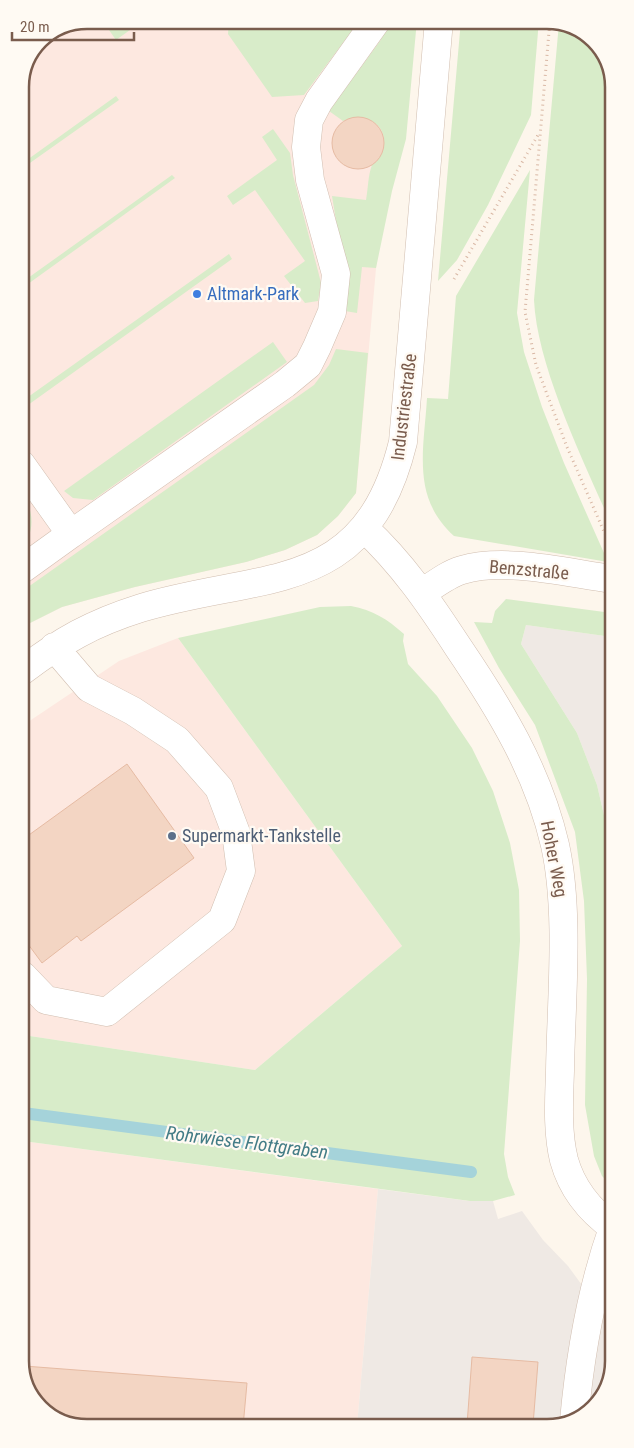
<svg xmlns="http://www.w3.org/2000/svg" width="634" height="1448" font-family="'Roboto Condensed',sans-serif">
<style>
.commercial{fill:#fde8e0}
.industrial{fill:#efe9e4}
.green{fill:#d8ecc9}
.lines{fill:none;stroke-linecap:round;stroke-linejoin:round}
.stream{stroke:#a5d3da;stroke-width:12}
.building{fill:#f3d5c3;stroke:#e6bba3}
.minor-casing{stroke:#d1beb0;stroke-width:29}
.path{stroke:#d9b8a5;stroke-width:3;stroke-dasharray:1 4;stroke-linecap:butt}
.minor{stroke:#fff;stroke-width:28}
.shop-dot{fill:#3f7fe0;stroke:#fffaf3;stroke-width:2}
.service-dot{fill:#5c6f8a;stroke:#fffaf3;stroke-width:2}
.labels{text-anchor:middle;stroke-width:4.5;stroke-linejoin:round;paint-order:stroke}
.shop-label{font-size:18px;fill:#366cbe;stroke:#fffaf3;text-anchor:start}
.street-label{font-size:18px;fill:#7a5c4d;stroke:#fffaf3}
.service-label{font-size:18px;fill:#4e5e75;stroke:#fffaf3;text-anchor:start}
.water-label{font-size:19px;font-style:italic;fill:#437c86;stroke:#fffaf3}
.rim{fill:none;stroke:#7a5c4d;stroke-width:2.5}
</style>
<rect width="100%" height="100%" fill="#fdf6ec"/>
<path class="commercial" d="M 86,20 L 405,20 L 379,235 L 356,493 L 338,516 L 317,535 L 285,550 L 246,562 L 135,587 L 62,607 L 22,627 L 20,82 L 40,39 Z
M 178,638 L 402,946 L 255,1070 L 23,1035 L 22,726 L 119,661 Z
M 23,1141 L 378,1189 L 357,1426 L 82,1428 L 46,1414 L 24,1383 Z"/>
<path class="industrial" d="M 526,625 L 612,637 L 613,854 L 597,785 L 577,733 L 521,644 Z
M 378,1189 L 469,1201 L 493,1201 L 498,1219 L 522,1211 L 543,1240 L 568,1266 L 614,1329 L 614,1362 L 600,1402 L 569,1424 L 357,1426 Z"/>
<path class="green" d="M 102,20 L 144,20 L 116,40 Z
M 229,20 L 360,20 L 304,95 L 272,97 L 228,34 Z
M 392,20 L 417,20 L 406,139 L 392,191 L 376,268 L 362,267 L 357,313 L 345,311 L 340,246 L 332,196 L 366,200 C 368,190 368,175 372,165 C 376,158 383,154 384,145 C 386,120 361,114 343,121 L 329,111 L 380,41 Z
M 461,20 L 539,20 L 531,115 L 488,205 L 457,260 L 438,281 Z
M 559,23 L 588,34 L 610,65 L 612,526 C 584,462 537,367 534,300 Z
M 116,96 L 119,100 L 20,170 L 20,165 Z
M 273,129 L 290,153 L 293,175 L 318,271 L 321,283 L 318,301 L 305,303 L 284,276 L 305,261 L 255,190 L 233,205 L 227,196 L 277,160 L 262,137 Z
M 530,170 L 517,313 L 524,352 L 542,407 L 564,463 L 608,562 L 454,536 C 411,497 424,450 427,398 L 448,399 L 456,296 Z
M 172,175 L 175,178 L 21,289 L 21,283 Z
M 229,254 L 232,259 L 21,410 L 21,402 Z
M 273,342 L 287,362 L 93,500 L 73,498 L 64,491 Z
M 336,349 L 368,353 L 356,493 L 338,516 L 317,535 L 285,550 L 246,562 L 135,587 L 62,607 L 22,627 L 21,592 L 314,385 L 329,365 Z
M 21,493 C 35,511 35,532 21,550 Z
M 506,599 L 612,613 L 612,637 L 526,625 L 521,644 L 577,733 L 597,785 L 613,854 L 614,1188 L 602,1176 L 594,1156 L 585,1105 L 587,979 L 584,901 L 575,832 L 535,725 L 499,668 L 474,622 L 492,623 L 495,611 Z
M 351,606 C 373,610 387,619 404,634 L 403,641 L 408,664 L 437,696 L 472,748 L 493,791 L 510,843 L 519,890 L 520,941 L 504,1154 L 508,1177 L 515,1195 L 493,1201 L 470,1201 L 23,1141 L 23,1035 L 255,1070 L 402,946 L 178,638 L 320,607 Z"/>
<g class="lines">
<path class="stream" d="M 23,1113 L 471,1172"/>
</g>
<path class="building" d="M332 143a26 26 0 1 1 52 0a26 26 0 1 1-52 0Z
M 127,764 L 194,858 L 81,941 L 77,936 L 42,963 L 22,936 L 22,840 Z
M 472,1357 L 538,1362 L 533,1425 L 467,1425 Z
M 24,1366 L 247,1383 L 243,1427 L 82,1428 L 46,1414 L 24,1383 Z"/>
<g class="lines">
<defs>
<path id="minor" d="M 21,464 L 71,534 L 21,570
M 364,528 C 402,563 430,604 458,647 C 500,709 538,771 555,845 C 570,913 561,1001 560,1071 C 559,1100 557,1132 564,1160 C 572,1189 590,1211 614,1228
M 71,534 L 285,384 L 308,365 L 317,347 L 332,312 L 336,274 L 310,180 L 306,147 L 309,120 L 319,101 L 377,20
M 422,593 C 434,585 448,574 462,570 C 506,557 567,573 612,579
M 22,671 C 61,641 93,623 141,608 C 264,571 365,597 403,442 L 439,20
M 23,976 L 46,1000 L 107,1012 L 222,920 L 241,871 L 236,833 L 219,788 L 177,740 L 133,711 L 89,688 L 54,647
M 574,1421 C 580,1355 591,1290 613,1228"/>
</defs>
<use href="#minor" class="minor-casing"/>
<path class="path" d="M 550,20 L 525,312 L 536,365 L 567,447 L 609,543
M 454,279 L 538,135"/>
<use href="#minor" class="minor"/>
</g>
<circle class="shop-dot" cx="197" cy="294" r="5"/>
<circle class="service-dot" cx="172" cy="836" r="5"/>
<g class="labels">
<g class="shop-label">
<text x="207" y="300">Altmark-Park</text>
</g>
<g class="street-label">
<text transform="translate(404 407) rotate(-83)" y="6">Industriestraße</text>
<text transform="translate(529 570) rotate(5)" y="6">Benzstraße</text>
<text transform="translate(554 859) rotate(79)" y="6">Hoher Weg</text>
</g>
<g class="service-label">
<text x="182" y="842">Supermarkt-Tankstelle</text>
</g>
<g class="water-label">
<text transform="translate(247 1142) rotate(7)" y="7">Rohrwiese Flottgraben</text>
</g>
</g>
<path d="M0 0H634V1448H0ZM87 29H547A58 58 0 0 1 605 87V1361A58 58 0 0 1 547 1419H87A58 58 0 0 1 29 1361V87A58 58 0 0 1 87 29Z" fill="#fffaf3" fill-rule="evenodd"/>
<path class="rim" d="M87 29H547A58 58 0 0 1 605 87V1361A58 58 0 0 1 547 1419H87A58 58 0 0 1 29 1361V87A58 58 0 0 1 87 29Z"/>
<path d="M12 32v8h122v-8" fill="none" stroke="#7a5c4d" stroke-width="2.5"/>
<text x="20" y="32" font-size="15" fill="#7a5c4d" stroke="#fffaf3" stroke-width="4" paint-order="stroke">20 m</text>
</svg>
